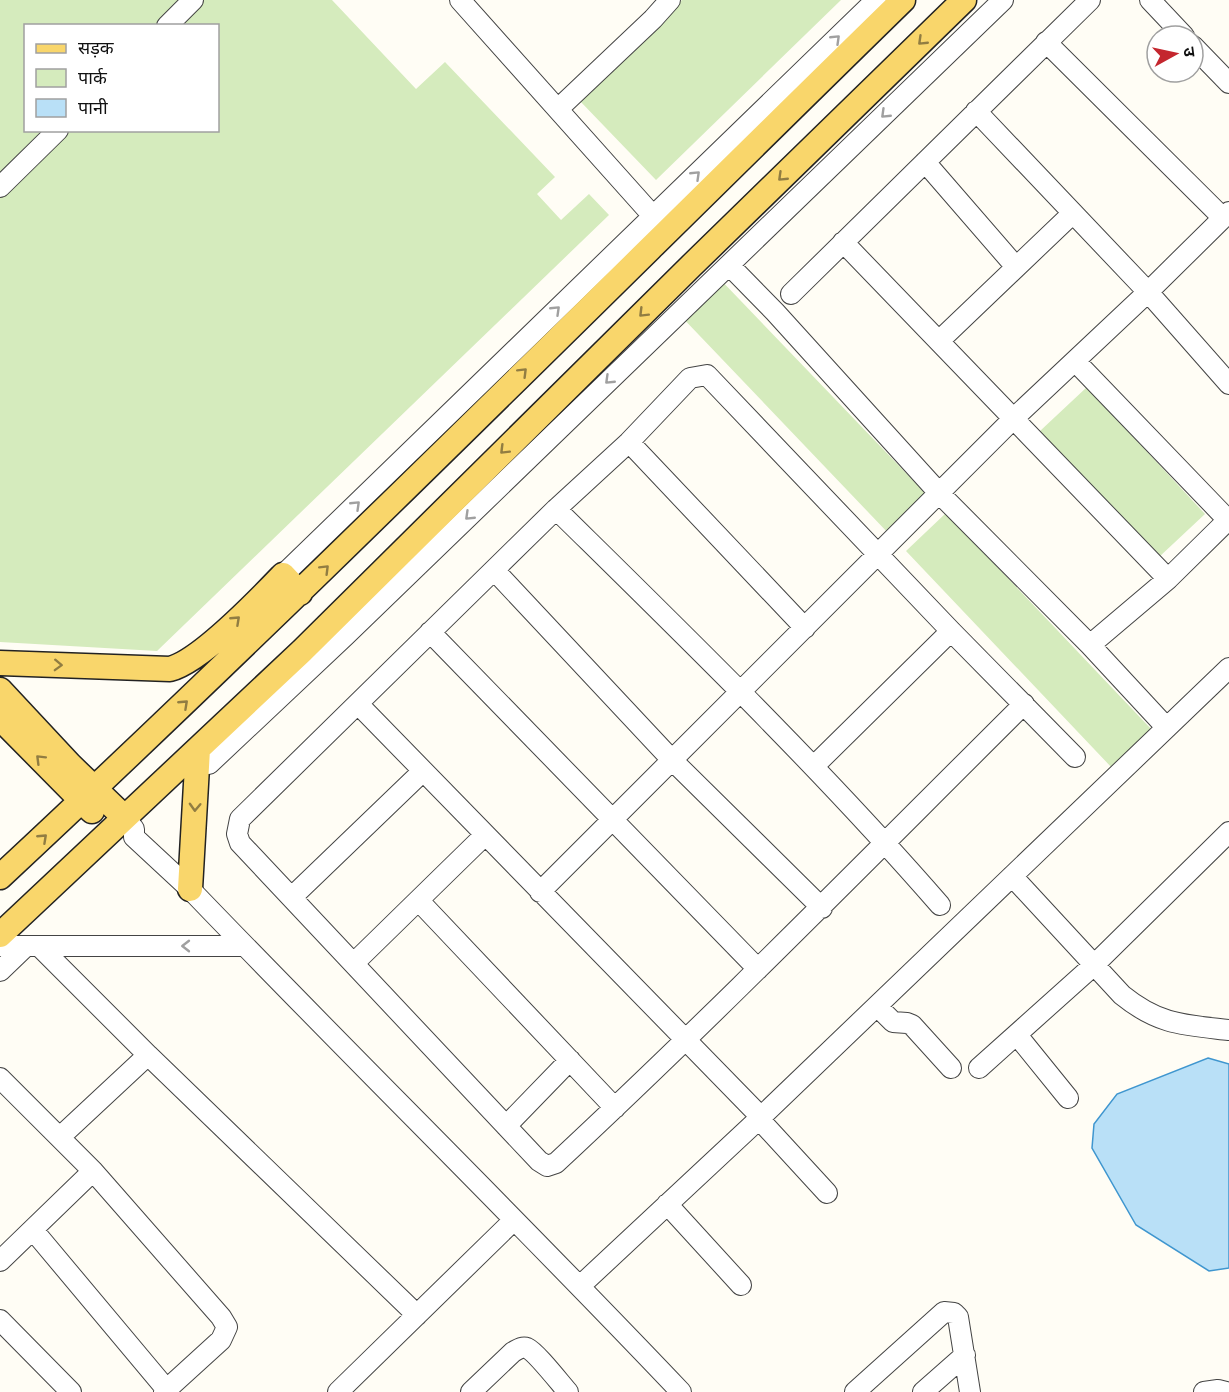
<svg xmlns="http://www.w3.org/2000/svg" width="1229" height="1392" font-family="'IBM Plex Serif','Noto Sans Devanagari',serif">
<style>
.green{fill:#d5ebbd}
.water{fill:#b9e0f7;stroke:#3f96cf;stroke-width:1.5}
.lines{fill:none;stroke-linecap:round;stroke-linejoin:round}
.minor-casing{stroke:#444;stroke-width:22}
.major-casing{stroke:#222;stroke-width:27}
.minor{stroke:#fff;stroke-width:20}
.major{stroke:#f9d66b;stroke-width:24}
.oneway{stroke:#a0a0a0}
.oneway2{stroke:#917d42}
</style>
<rect width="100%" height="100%" fill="#fffdf5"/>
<path class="green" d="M 0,0 L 182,0 L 155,25 L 26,26 L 26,130 L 47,131 L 0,177 Z
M 192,0 L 332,0 L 416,89 L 445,62 L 555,177 L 537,194 L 561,220 L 589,194 L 609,215 L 157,651 L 0,642 L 0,185 L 56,131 L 218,130 L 218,26 L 166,25 Z
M 682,0 L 841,0 L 656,180 L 579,100 Z
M 716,275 L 929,497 L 890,535 L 677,312 Z
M 1087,387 L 1205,514 L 1158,558 L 1040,431 Z
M 946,513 L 1153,731 L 1113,769 L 906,551 Z"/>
<path class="water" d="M 1208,1058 L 1229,1064 L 1229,1268 L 1209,1271 L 1136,1225 L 1092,1148 L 1094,1124 L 1117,1094 Z"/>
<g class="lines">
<defs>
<path id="minor" d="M 460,0 L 653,216
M 1150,0 L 1184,36
M 167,26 L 193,0
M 1046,42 L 1223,218
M 1193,46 L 1229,83
M 558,109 L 653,19 L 670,0
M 976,111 L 1148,292 L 1229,384
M 925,162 L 1016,267
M 0,187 L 58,130
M 843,242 L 1168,579
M 729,265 L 775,312 L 940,494 L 1090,645 L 1166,727
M 791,294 L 1090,0
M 939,341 L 1073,213
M 1075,361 L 1228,520
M 629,442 L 805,628
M 556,509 C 687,638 819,766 940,905
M 495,571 L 672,760 L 822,908
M 283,575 L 876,0
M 430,632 L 758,969
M 1090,645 L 1168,579 L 1229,519
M 1024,704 C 869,858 716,1014 556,1163 L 547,1166 L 539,1161 L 240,843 L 237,834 L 240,819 L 556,509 L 629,442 L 690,378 L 707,375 L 951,631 L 1075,757
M 359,705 L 761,1117
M 209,764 L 345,636 L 1003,0
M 814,766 L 951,631
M 124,817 L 134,829 L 134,837 L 190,889 C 352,1058 520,1222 681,1392
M 1012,876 L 1122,995 C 1159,1025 1184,1025 1229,1030
M 540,892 L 1013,419 L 1148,292 L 1229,212
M 292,897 L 423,771
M 419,901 L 615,1108
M 0,946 L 244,946
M 39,946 L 148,1055 L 60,1137
M 354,963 L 485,835
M 0,971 L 26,946
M 877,1006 L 893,1022 L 907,1023 L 912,1025 L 951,1068
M 1017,1035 L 1068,1098
M 148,1055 L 417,1315
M 979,1068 L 1094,965 L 1229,832
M 0,1078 L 93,1171 L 221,1317 L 227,1327 L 221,1340 L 164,1392
M 759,1119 L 827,1193
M 506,1126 L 570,1060
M 667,1204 L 741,1285
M 33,1230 L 167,1390
M 0,1261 L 93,1171
M 580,1286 L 761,1117 L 1229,668
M 0,1320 L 71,1392
M 338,1392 L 514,1220
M 471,1392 L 513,1352 C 517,1350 522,1346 527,1348 C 536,1352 560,1383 568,1392
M 855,1392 L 944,1312 L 954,1313 L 958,1317 L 970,1392
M 923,1392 L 965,1355
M 1204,1392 L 1218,1390 L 1226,1392"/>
<path id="major" d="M 0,663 L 170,669 C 201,661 259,600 283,575 L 300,593
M 0,690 L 70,765 L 124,817
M 0,718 L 92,811
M 0,877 C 307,591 603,293 903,0
M 190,889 L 198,749
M 0,935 L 302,651 L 692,265 L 964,0"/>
</defs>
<use href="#minor" class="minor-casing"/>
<use href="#major" class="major-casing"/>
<use href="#minor" class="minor"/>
<use href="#major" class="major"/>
</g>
<defs><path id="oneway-chevron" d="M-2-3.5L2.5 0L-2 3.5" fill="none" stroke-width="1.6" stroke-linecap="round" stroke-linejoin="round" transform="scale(1.5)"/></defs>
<g class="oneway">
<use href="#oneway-chevron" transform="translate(836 39) rotate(-44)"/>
<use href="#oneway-chevron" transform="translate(885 114) rotate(136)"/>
<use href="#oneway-chevron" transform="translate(696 175) rotate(-44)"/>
<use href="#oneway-chevron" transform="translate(556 310) rotate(-44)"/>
<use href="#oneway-chevron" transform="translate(609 380) rotate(136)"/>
<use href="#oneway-chevron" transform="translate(356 505) rotate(-44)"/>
<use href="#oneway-chevron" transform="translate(469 516) rotate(136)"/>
<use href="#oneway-chevron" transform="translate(186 946) rotate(180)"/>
</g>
<g class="oneway2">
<use href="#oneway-chevron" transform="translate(922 41) rotate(136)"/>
<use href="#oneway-chevron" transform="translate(782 177) rotate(136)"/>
<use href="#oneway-chevron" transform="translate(643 313) rotate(135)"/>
<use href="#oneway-chevron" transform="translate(523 372) rotate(-45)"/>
<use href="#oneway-chevron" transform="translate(504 450) rotate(135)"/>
<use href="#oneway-chevron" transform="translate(325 569) rotate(-45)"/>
<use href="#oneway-chevron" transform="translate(236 620) rotate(-43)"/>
<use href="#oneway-chevron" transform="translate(58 665) rotate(2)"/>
<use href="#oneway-chevron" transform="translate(184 704) rotate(-43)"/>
<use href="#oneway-chevron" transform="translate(40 759) rotate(-135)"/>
<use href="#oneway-chevron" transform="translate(195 807) rotate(92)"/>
<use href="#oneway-chevron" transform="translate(43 838) rotate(-43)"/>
</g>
<rect x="24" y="24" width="195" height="108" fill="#ffffff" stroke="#a0a0a0" stroke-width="1.5"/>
<rect x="36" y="44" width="30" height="9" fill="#f9d66b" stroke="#a0a0a0" stroke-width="1.5"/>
<text x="78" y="54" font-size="18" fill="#111111">सड़क</text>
<rect x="36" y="69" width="30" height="18" fill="#d5ebbd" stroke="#a0a0a0" stroke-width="1.5"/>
<text x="78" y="84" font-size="18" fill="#111111">पार्क</text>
<rect x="36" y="99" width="30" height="18" fill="#b9e0f7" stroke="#a0a0a0" stroke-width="1.5"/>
<text x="78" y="114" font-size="18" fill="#111111">पानी</text>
<g transform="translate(1175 54) rotate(82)"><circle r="28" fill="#ffffff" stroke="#a0a0a0" stroke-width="1.5"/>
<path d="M0-4.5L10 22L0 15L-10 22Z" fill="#c4262e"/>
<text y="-9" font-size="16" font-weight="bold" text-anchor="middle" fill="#111111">उ</text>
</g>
</svg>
